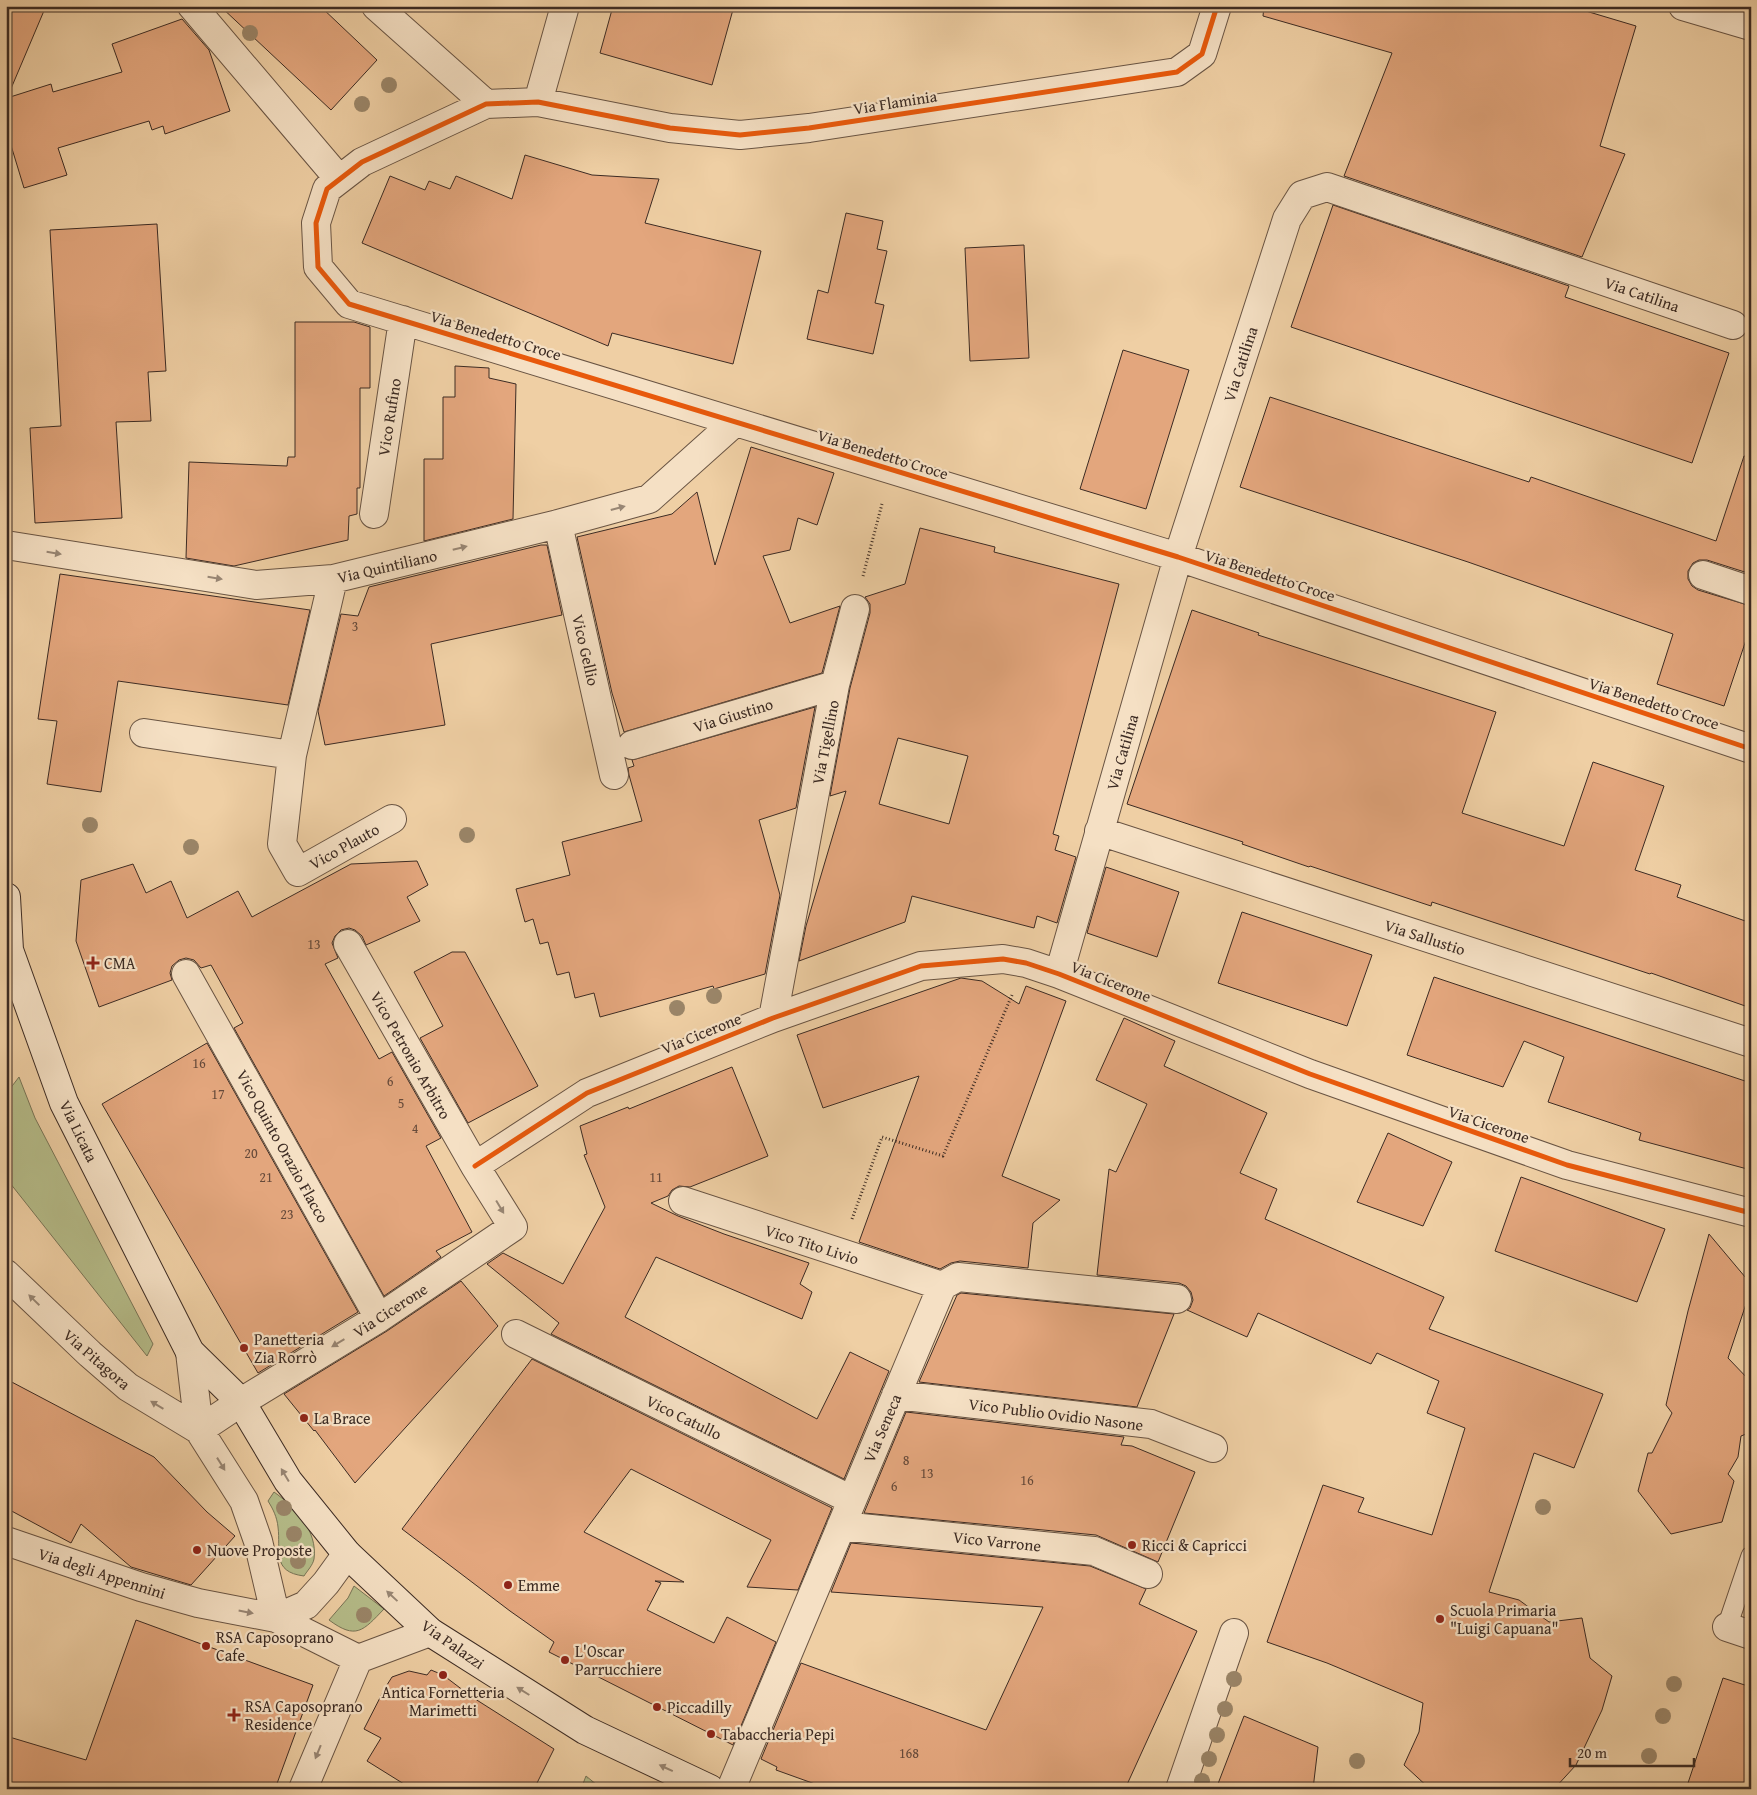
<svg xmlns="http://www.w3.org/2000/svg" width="1757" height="1795" font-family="'Gentium Book Plus',serif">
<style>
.grass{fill:#b5bc89;stroke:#787456}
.garden{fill:url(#garden-dots);stroke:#787456}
.building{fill:#e3a67d;stroke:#3c2b23;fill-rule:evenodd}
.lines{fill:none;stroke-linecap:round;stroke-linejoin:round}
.lane-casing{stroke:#695443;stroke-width:21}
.street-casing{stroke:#695443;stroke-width:30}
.secondary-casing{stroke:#3c2b23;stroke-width:30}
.path{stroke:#3c2b23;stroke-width:3;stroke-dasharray:1 2.5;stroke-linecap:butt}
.lane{stroke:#f5e0c4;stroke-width:19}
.street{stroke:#f5e0c4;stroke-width:28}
.secondary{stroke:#f5e0c4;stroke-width:28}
.cycleway-casing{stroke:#f5e0c4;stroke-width:8}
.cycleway{stroke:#e8590c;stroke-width:5}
.tree{fill:#9a8568}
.oneway{fill:#988674}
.poi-dot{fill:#8f2418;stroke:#f5e0c4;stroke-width:2}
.labels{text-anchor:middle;stroke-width:4.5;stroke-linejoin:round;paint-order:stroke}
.number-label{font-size:14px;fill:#664a3a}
.street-label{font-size:16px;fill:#3c2b23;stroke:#f5e0c4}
.poi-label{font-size:16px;fill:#3c2b23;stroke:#f5e0c4;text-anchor:start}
</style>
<defs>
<pattern id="garden-dots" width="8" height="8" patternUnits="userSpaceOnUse" patternTransform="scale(1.25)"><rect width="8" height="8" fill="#b5bc89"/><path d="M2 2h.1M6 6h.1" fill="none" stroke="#949970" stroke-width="1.8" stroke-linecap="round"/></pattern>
</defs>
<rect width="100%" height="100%" fill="#efcfa4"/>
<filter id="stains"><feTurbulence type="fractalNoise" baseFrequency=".004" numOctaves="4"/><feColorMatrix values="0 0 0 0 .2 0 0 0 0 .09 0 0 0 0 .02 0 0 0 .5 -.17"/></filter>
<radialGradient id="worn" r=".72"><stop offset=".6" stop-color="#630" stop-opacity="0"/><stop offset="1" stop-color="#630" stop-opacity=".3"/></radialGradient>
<path class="grass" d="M 19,1077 L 35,1118 L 153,1344 L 147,1356 L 6,1178 L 6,1094 Z
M 274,1492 C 295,1507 318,1531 314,1559 C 313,1565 307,1571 304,1576 C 271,1572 281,1550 278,1527 C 277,1517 273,1509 268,1501 Z
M 354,1586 L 384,1609 C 363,1631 356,1640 329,1620 L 348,1598 Z"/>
<path class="garden" d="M 586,1776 L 602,1789 L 581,1789 Z"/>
<path class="building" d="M 6,6 L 46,6 L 7,98 L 51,84 L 53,92 L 122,72 L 112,44 L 182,19 L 209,50 L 230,111 L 165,134 L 163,126 L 152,130 L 149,121 L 58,148 L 67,175 L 24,188 L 6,129 Z
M 220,6 L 320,6 L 377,60 L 331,110 Z
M 613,6 L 734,6 L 712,85 L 600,53 Z
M 1264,6 L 1569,6 L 1636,26 L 1600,146 L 1625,154 L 1582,257 L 1344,176 L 1392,53 L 1263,16 Z
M 525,155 L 592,175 L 659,179 L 645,223 L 761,251 L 733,364 L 612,333 L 608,346 L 362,243 L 390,176 L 425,190 L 429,181 L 450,189 L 456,176 L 512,199 Z
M 1333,205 L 1569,286 L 1565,297 L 1729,353 L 1692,463 L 1291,327 Z
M 846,213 L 883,221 L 877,249 L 887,251 L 875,303 L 884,305 L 873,354 L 807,339 L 818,290 L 828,293 Z
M 157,224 L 166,371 L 148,372 L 151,421 L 116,422 L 122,518 L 35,523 L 30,428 L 61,426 L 50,230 Z
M 1024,245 L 1029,358 L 970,361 L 965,248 Z
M 295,322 L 354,322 L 370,327 L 370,388 L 360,388 L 360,488 L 357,488 L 357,514 L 349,516 L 348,540 L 234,566 L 186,558 L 189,462 L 287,466 L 288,457 L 295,457 Z
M 1123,350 L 1189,370 L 1146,509 L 1080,489 Z
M 455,366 L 489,368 L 489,378 L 516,384 L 513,519 L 424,541 L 424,459 L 443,459 L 443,397 L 455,397 Z
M 1270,397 L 1529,482 L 1531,477 L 1716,541 L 1744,456 L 1751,457 L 1751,574 L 1707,560 L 1699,560 L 1693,563 L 1688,571 L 1688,579 L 1692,586 L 1698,590 L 1751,606 L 1751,625 L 1724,706 L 1657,684 L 1673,634 L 1468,562 L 1240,487 Z
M 751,447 L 834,473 L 817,525 L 798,518 L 790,550 L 763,556 L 790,623 L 840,606 L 822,673 L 624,732 L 612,693 L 577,537 L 672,514 L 697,492 L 715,565 Z
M 920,528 L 995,547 L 994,552 L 1119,584 L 1053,834 L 1059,836 L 1055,850 L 1076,857 L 1057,923 L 1037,916 L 1034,928 L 912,896 L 905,922 L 799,961 L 806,926 L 846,791 L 830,796 L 850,688 L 870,613 L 870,604 L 865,597 L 905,584 ZM 898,738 L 968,756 L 949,824 L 879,804 Z
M 541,545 L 547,545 L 562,615 L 431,644 L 445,725 L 325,745 L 318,711 L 341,614 L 358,616 L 369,587 Z
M 60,574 L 310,610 L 288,705 L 118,681 L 101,792 L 47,784 L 57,721 L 38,719 Z
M 1192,610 L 1259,633 L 1258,635 L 1496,712 L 1462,813 L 1564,846 L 1593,762 L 1664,786 L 1635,870 L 1681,885 L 1677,897 L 1751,923 L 1751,1008 L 1651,973 L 1650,974 L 1432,902 L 1431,906 L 1310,866 L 1309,867 L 1242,844 L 1243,842 L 1127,804 Z
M 815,707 L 796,808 L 759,820 L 780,895 L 765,974 L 714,989 L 713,986 L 600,1017 L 594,993 L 575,998 L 569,972 L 557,975 L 548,942 L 540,944 L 533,919 L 525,922 L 516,889 L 570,875 L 562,842 L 642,821 L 629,775 L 628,768 L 634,766 L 632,760 Z
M 417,861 L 428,885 L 407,897 L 420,921 L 366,945 L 362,936 L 355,930 L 349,928 L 341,930 L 335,936 L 332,943 L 338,958 L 325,964 L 379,1059 L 392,1052 L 441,1138 L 426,1146 L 472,1232 L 436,1251 L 441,1257 L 384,1296 L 234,1028 L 243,1023 L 211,965 L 201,968 L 194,960 L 186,958 L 179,960 L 172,966 L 170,973 L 172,980 L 99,1007 L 76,941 L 81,880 L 133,864 L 146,893 L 171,881 L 187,918 L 238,891 L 252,917 L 351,864 Z
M 1106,867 L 1179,892 L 1157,957 L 1087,933 Z
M 1242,912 L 1372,955 L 1347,1026 L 1218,983 Z
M 452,952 L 465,952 L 538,1086 L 468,1123 L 420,1038 L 443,1026 L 414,972 Z
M 1434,977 L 1751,1083 L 1751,1170 L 1639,1140 L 1641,1133 L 1548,1102 L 1564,1057 L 1524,1041 L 1503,1087 L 1407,1055 Z
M 961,978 L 982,981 L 1019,1004 L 1026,986 L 1066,1001 L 1002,1176 L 1060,1200 L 1033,1223 L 1028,1268 L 960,1261 L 951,1263 L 940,1269 L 859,1242 L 919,1076 L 823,1108 L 797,1035 Z
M 1124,1018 L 1175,1041 L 1164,1066 L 1267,1113 L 1240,1173 L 1277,1189 L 1265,1219 L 1444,1297 L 1429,1329 L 1603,1394 L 1574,1468 L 1534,1453 L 1489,1592 L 1519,1600 L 1549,1622 L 1582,1618 L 1590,1658 L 1612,1676 L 1602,1710 L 1576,1765 L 1554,1789 L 1430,1789 L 1404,1765 L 1419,1732 L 1423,1703 L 1327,1663 L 1267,1642 L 1323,1485 L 1364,1498 L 1358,1512 L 1432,1535 L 1465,1428 L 1427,1413 L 1439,1381 L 1377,1353 L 1371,1364 L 1258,1313 L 1247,1337 L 1187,1310 L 1190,1308 L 1193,1300 L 1191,1292 L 1186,1286 L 1179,1283 L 1097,1275 L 1109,1169 L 1116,1172 L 1147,1104 L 1096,1080 Z
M 207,1043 L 358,1312 L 258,1373 L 102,1104 Z
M 732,1067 L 768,1156 L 690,1187 L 679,1186 L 672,1190 L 668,1196 L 651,1203 L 678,1216 L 724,1234 L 809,1263 L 800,1284 L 812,1292 L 802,1319 L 656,1257 L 625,1317 L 817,1419 L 850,1352 L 889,1371 L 844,1479 L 551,1334 L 559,1323 L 487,1264 L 503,1253 L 563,1284 L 605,1207 L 584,1155 L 587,1154 L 580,1126 L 628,1107 L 629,1109 Z
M 1388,1133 L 1452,1162 L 1423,1226 L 1357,1202 Z
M 1521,1177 L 1665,1229 L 1637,1302 L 1495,1251 Z
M 1709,1234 L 1751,1284 L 1751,1289 L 1728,1358 L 1751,1382 L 1751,1432 L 1741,1436 L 1738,1457 L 1728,1474 L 1734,1481 L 1722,1522 L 1671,1534 L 1638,1491 L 1648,1453 L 1652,1453 L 1672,1413 L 1666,1405 L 1688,1311 Z
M 461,1281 L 498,1326 L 355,1483 L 315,1430 L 314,1431 L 284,1394 L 387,1331 Z
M 961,1293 L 1174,1314 L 1137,1407 L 919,1382 L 957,1295 Z
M 532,1359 L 832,1508 L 798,1590 L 747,1587 L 771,1540 L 631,1469 L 584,1532 L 684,1582 L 655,1581 L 661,1583 L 647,1610 L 714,1643 L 727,1617 L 776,1642 L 733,1745 L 549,1652 L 554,1642 L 510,1611 L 402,1529 Z
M 6,1379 L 154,1457 L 207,1512 L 235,1536 L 191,1585 L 131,1567 L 81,1524 L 71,1543 L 6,1508 Z
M 906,1412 L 1124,1437 L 1121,1445 L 1132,1446 L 1195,1472 L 1158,1562 L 1096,1535 L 864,1513 Z
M 851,1543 L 1090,1566 L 1146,1589 L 1139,1604 L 1197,1631 L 1125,1789 L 829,1789 L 776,1770 L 777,1767 L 761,1759 L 801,1663 L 986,1730 L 1043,1607 L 831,1592 Z
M 136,1620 L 313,1685 L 275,1789 L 6,1789 L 6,1736 L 86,1760 Z
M 431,1670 L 443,1675 L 472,1697 L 554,1749 L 534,1789 L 412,1789 L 367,1761 L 381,1738 L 364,1729 L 385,1688 L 392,1677 L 409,1671 L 427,1675 Z
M 1723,1678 L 1751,1687 L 1751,1789 L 1686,1789 Z
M 1244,1716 L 1318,1747 L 1313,1789 L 1216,1789 Z"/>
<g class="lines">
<defs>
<path id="lane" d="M 1727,1627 L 1751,1556"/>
<path id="street" d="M 192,6 L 339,179
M 376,6 L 486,104
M 1217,6 L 1202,54 L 1177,72 L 809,128 L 740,135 L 670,128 L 538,102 L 486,104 L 362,162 L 327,189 L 316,223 L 318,267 L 349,304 L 1178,557 L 1751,749
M 1683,6 L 1751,26
M 538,102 L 565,6
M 374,514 L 403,320
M 558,524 L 614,775
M 6,545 L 256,585 L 333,579 L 558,524 L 649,499 L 735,422
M 1703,575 L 1751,591
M 333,579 L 292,755 L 282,844 L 298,872 L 392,819
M 144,733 L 292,755
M 632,745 L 835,685
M 1099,831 L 1751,1043
M 186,974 L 379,1318
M 1059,974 L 1178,557 L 1287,219 L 1302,195 L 1327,187 L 1733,325
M 773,1018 L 835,685 L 855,609
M 475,1166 L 587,1093 L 773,1018 L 921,966 L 1003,959 L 1026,963 L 1059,974 L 1310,1074 L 1567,1165 L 1751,1213
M 683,1201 L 942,1286
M 6,1274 L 90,1354 L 128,1387 L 199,1430 L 241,1402 L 379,1318 L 513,1227 L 475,1166 L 348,944
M 516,1334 L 852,1500
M 190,1352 L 199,1430 L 244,1501 L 258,1541 L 276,1618 L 358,1659 L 430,1632
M 896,1395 L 1151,1424 L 1213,1448
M 841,1526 L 1094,1551 L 1148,1574
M 6,1541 L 141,1587 L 198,1603 L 276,1618 L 306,1605 L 326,1583 L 347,1554
M 1727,1627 L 1751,1635
M 303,1789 L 358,1659
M 731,1789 L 942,1286 L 958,1277 L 1177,1299
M 1180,1789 L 1234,1633"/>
<path id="secondary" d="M 6,897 L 9,950 L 64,1103 L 190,1352 L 241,1402 L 288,1481 L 347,1554 L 430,1632 L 585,1730 L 710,1789"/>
</defs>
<use href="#lane" class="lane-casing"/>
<use href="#street" class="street-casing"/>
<use href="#secondary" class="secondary-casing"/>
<path class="path" d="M 863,576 L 882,504
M 852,1219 L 882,1137 L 943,1156 L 1012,995"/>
<use href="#lane" class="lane"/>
<use href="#street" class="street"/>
<use href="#secondary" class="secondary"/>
<defs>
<path id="cycleway" d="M 1217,6 L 1202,54 L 1177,72 L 809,128 L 740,135 L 670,128 L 538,102 L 486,104 L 362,162 L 327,189 L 316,223 L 318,267 L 349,304 L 1178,557 L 1751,749
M 475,1166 L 587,1093 L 773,1018 L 921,966 L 1003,959 L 1026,963 L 1059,974 L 1310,1074 L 1567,1165 L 1751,1213"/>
</defs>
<use href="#cycleway" class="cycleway-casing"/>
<use href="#cycleway" class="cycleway"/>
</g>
<g class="tree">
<circle cx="250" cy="33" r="8"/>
<circle cx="389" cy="85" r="8"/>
<circle cx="362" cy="104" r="8"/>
<circle cx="90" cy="825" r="8"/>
<circle cx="467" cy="835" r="8"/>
<circle cx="191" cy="847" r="8"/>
<circle cx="714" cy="996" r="8"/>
<circle cx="677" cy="1008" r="8"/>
<circle cx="1543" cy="1507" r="8"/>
<circle cx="284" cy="1508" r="8"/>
<circle cx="294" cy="1534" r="8"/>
<circle cx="298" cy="1561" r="8"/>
<circle cx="364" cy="1615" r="8"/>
<circle cx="1234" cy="1679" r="8"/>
<circle cx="1674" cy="1684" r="8"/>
<circle cx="1225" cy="1709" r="8"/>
<circle cx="1663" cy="1716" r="8"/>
<circle cx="1217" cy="1735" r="8"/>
<circle cx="1649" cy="1756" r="8"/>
<circle cx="1209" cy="1759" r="8"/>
<circle cx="1357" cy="1761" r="8"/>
<circle cx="1202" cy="1781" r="8"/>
</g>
<defs><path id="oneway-solid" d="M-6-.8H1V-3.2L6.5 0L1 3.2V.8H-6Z" transform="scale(1.25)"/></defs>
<g class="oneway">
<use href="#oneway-solid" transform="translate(618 508) rotate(-15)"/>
<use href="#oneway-solid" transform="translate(460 548) rotate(-14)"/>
<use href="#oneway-solid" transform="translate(54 553) rotate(9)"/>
<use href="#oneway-solid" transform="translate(215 578) rotate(9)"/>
<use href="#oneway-solid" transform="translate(500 1207) rotate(59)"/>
<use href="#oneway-solid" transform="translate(34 1300) rotate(-136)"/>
<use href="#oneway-solid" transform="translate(338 1343) rotate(149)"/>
<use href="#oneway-solid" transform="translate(157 1405) rotate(-149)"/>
<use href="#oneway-solid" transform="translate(221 1464) rotate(58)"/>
<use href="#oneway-solid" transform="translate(285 1475) rotate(-121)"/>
<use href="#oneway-solid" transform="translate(392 1596) rotate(-137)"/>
<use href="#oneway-solid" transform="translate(246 1612) rotate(11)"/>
<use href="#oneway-solid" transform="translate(523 1691) rotate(-148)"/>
<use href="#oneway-solid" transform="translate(318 1752) rotate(112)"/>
<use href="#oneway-solid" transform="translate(666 1768) rotate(-155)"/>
</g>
<g class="poi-dot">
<path d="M90.5 955.5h5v5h5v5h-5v5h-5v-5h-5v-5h5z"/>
<circle cx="244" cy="1348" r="5"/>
<circle cx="304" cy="1418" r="5"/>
<circle cx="1132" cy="1545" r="5"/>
<circle cx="197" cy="1550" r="5"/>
<circle cx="508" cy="1585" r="5"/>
<circle cx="1440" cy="1619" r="5"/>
<circle cx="206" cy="1646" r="5"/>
<circle cx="565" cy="1660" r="5"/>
<circle cx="443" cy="1675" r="5"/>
<circle cx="657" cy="1707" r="5"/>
<path d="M231.5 1707.5h5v5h5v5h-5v5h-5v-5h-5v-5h5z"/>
<circle cx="711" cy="1734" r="5"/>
</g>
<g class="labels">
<g class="number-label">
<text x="355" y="631">3</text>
<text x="314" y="949">13</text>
<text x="199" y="1068">16</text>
<text x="390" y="1086">6</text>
<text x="218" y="1099">17</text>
<text x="401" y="1108">5</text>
<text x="415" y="1133">4</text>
<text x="251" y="1158">20</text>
<text x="266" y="1182">21</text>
<text x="656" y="1182">11</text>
<text x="287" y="1219">23</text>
<text x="906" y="1465">8</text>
<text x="927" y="1478">13</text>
<text x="1027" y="1485">16</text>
<text x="894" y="1491">6</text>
<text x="909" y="1758">168</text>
</g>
<g class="street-label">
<text transform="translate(895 102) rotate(-9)" y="6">Via Flaminia</text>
<text transform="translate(1642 294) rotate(19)" y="6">Via Catilina</text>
<text transform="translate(496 335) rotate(17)" y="6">Via Benedetto Croce</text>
<text transform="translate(1240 364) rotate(-72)" y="6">Via Catilina</text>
<text transform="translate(389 417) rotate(-81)" y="6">Vico Rufino</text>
<text transform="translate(883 454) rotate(17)" y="6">Via Benedetto Croce</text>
<text transform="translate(387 566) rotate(-13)" y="6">Via Quintiliano</text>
<text transform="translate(1270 575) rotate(18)" y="6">Via Benedetto Croce</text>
<text transform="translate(586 650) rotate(77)" y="6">Vico Gellio</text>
<text transform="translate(1654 703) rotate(18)" y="6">Via Benedetto Croce</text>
<text transform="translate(733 715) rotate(-17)" y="6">Via Giustino</text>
<text transform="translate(825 742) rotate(-79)" y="6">Via Tigellino</text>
<text transform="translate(1122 752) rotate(-74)" y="6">Via Catilina</text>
<text transform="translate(344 846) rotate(-29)" y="6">Vico Plauto</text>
<text transform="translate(1425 937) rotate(18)" y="6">Via Sallustio</text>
<text transform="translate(1111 981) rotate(22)" y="6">Via Cicerone</text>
<text transform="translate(701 1033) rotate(-22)" y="6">Via Cicerone</text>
<text transform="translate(411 1055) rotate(60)" y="6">Vico Petronio Arbitro</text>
<text transform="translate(1489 1124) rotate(19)" y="6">Via Cicerone</text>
<text transform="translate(79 1131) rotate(64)" y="6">Via Licata</text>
<text transform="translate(283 1146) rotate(61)" y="6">Vico Quinto Orazio Flacco</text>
<text transform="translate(812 1244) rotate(18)" y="6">Vico Tito Livio</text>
<text transform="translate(390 1310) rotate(-33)" y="6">Via Cicerone</text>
<text transform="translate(97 1359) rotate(41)" y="6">Via Pitagora</text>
<text transform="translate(1056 1414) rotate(7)" y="6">Vico Publio Ovidio Nasone</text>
<text transform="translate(684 1417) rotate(26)" y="6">Vico Catullo</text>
<text transform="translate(882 1428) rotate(-67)" y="6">Via Seneca</text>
<text transform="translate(997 1541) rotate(6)" y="6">Vico Varrone</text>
<text transform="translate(102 1573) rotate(18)" y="6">Via degli Appennini</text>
<text transform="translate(453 1644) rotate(35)" y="6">Via Palazzi</text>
</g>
<g class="poi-label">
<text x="104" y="969">CMA</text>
<text x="254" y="1345">Panetteria<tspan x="254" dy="18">Zia Rorrò</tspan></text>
<text x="314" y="1424">La Brace</text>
<text x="1142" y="1551">Ricci &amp; Capricci</text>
<text x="207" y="1556">Nuove Proposte</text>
<text x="518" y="1591">Emme</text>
<text x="1450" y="1616">Scuola Primaria<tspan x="1450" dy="18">"Luigi Capuana"</tspan></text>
<text x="216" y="1643">RSA Caposoprano<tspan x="216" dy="18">Cafe</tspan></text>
<text x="575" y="1657">L'Oscar<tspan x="575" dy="18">Parrucchiere</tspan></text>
<text x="443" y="1698" text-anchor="middle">Antica Fornetteria<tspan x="443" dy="18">Marimetti</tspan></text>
<text x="245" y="1712">RSA Caposoprano<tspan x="245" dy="18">Residence</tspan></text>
<text x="667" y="1713">Piccadilly</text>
<text x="721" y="1740">Tabaccheria Pepi</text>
</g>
</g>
<rect width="1757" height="1795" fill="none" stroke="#efcfa4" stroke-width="25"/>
<rect x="8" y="8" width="1742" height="1780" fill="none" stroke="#3c2b23" stroke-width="2.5"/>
<rect x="12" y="12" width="1732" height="1770" fill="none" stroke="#3c2b23"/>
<path d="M1570 1758v8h124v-8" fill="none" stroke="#3c2b23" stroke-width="2.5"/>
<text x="1577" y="1758" font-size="15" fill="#3c2b23" stroke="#f5e0c4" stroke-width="4" paint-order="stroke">20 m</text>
<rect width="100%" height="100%" filter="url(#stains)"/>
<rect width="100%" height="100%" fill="url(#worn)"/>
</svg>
